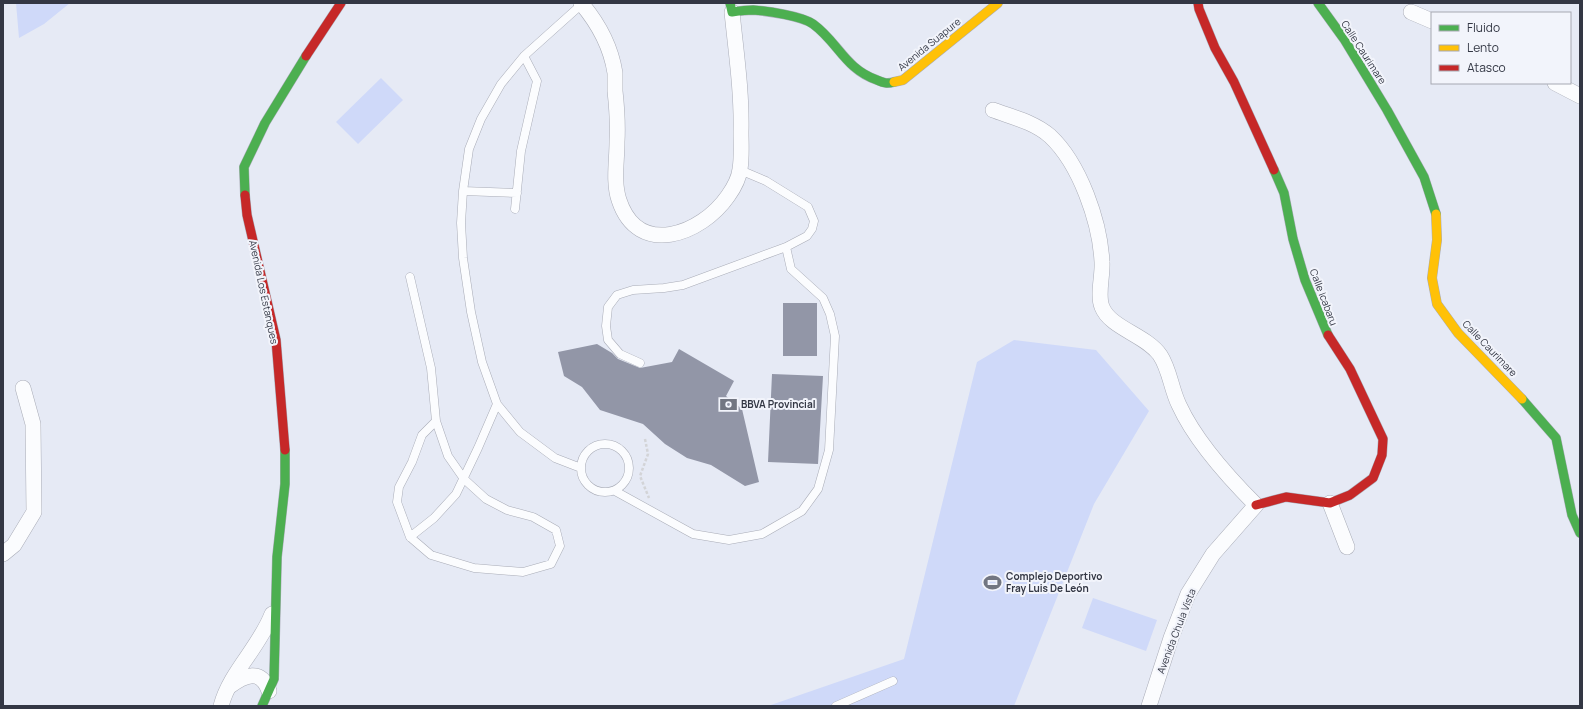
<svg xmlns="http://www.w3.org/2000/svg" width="1583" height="709" font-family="Manrope,sans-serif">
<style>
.green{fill:#cfd9f9}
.building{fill:#9296a7}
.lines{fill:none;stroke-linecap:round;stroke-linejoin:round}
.lane-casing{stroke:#a9acb7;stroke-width:9}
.street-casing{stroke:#a9acb7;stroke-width:16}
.fast-casing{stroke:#a9acb7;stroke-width:10}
.slow-casing{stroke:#a9acb7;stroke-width:10}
.jam-casing{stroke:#a9acb7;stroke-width:10}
.path{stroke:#d3d4d7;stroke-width:2.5;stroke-dasharray:3 2;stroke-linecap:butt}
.lane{stroke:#fbfcfe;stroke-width:8}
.street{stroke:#fbfcfe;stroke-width:15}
.fast{stroke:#4caf50;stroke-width:9}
.slow{stroke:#ffc107;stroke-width:9}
.jam{stroke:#c62828;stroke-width:9}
.labels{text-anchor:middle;stroke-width:4;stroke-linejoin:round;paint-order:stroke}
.street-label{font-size:10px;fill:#333744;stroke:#f2f4fb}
.poi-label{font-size:10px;font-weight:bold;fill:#333744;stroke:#f2f4fb;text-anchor:start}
</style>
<rect width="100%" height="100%" fill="#e6eaf5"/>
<path class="green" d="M 16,3 L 70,3 L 44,24 L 19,38 Z
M 381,78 L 403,100 L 358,144 L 336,122 Z
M 1014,340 L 1096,350 L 1149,411 L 1094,504 L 1014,706 L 768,706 L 904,659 L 977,362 Z
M 1093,598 L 1157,620 L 1146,651 L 1082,628 Z"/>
<path class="building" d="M 783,303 L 817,303 L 817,356 L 783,356 Z
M 597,344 L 612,353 L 618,359 L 640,368 L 672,362 L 679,349 L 734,381 L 726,396 L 742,409 L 759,482 L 745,486 L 711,465 L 687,458 L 665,444 L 643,424 L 600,410 L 582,387 L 564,376 L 558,352 Z
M 772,374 L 823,376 L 818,464 L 768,462 Z"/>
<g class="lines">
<defs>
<path id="lane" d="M 463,191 L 517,193
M 515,209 L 521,151 L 537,81 L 524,56
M 410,277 L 431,368 L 436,421 L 448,456 L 464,479 L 486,499 L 507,510 L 533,517 L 556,530 L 560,546 L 551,564 L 523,572 L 474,568 L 431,555 L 410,537 L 434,518 L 456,494 L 478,448 L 497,404
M 640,363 L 620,354 L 608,340 L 606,326 L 608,307 L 617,295 L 633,290 L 664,288 L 683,285 L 786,247 L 807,236 L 812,229 L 814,221 L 808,207 L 766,181 L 740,170
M581 468a24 24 0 1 1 48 0a24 24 0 1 1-48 0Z
M 581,468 L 555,458 L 520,432 L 497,404 L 482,362 L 471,312 L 463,258 L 461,223 L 463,191 L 469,149 L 481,119 L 501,84 L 524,56 L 582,4
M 615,491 L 693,534 L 729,540 L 762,534 L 802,511 L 818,489 L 829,450 L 835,336 L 830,314 L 823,298 L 791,269 L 786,247
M 410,537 L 397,502 L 399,487 L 412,462 L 422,435 L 436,421
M 836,706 L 893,681"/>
<path id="street" d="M 581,3 C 598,23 611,47 615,73 C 615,79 615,85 615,91 C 617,109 618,124 617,142 C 617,161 613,182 619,200 C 638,258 701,235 728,196 C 733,189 739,178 740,169 C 742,157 741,144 741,132 C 742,92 736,52 732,12
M 1411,12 L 1432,21
M 1555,83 L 1580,96
M 993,110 C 1012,117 1034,122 1050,136 C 1080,164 1100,222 1102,262 C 1103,275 1097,295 1102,307 C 1110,328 1146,335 1160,355 C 1170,370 1171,389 1179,405 C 1195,440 1229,478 1256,505 L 1213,554 L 1188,594 L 1171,638 L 1149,706
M 1330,503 L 1347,547
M 3,554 L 14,545 L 34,512 L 33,424 L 23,388
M 230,686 C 245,675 261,668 269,691
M 221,706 C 230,672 259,648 272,614"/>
<path id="fast" d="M 730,3 L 732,12 C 739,11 746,10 753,10 C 767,11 802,16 813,24 C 838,42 845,69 877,80 C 884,83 887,84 894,82
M 1318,3 L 1344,39 L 1387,110 L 1424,177 L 1436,214
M 1274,170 L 1284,193 L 1293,239 L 1305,280 L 1328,335
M 245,195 L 244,167 L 265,123 L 306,56
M 1522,399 L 1556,438 L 1572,515 L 1580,533
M 262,706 L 274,679 L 277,557 L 285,484 L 285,450"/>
<path id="slow" d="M 894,82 L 903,80 L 998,3
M 1436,214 L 1437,240 L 1432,278 L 1437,304 L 1458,333 L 1522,399"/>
<path id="jam" d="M 1198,3 L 1199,9 L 1215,48 L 1234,82 L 1274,170
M 306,56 L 341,3
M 245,195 L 247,215 L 276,340 L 285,450
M 1256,505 L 1286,497 L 1330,503 L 1350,495 L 1373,478 L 1382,455 L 1383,439 L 1350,369 L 1328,335"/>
</defs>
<use href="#lane" class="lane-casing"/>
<use href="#street" class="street-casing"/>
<use href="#fast" class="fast-casing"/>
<use href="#slow" class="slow-casing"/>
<use href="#jam" class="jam-casing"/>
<path class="path" d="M 645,439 L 648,454 L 640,476 L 649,498"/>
<use href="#lane" class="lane"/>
<use href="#street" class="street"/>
<use href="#fast" class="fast"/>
<use href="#slow" class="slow"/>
<use href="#jam" class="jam"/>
</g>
<defs>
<symbol id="bank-bare" viewBox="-9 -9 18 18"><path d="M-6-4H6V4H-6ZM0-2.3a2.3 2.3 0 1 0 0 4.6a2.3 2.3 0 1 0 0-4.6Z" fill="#727682" stroke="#f2f4fb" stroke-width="2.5" paint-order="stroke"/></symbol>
<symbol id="stadium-bare" viewBox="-9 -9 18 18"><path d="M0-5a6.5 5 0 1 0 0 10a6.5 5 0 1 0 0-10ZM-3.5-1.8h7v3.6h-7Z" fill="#727682" stroke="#f2f4fb" stroke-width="2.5" paint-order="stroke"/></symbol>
</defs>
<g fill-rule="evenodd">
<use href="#bank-bare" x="716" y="392" width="25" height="25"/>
<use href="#stadium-bare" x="980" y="570" width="25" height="25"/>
</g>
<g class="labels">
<g class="street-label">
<text transform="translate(929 44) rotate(-39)" y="4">Avenida Suapure</text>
<text transform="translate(1364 52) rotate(57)" y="4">Calle Caurimare</text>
<text transform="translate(264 292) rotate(78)" y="4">Avenida Los Estanques</text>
<text transform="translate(1324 297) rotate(69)" y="4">Calle Icabaru</text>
<text transform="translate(1490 348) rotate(46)" y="4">Calle Caurimare</text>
<text transform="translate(1176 631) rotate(-69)" y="4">Avenida Chula Vista</text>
</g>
<g class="poi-label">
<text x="741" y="408">BBVA Provincial</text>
<text x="1006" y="580">Complejo Deportivo<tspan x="1006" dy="12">Fray Luis De León</tspan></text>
</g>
</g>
<rect width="1583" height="709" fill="none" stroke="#333744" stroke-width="8"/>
<rect x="1431" y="12" width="140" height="72" fill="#f2f4fb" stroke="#a6a8b2"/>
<rect x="1439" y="25" width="20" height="6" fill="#4caf50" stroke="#a6a8b2"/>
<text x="1467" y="32" font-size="12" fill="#333744">Fluido</text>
<rect x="1439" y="45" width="20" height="6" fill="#ffc107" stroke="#a6a8b2"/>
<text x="1467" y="52" font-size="12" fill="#333744">Lento</text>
<rect x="1439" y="65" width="20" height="6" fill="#c62828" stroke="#a6a8b2"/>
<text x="1467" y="72" font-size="12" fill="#333744">Atasco</text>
</svg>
